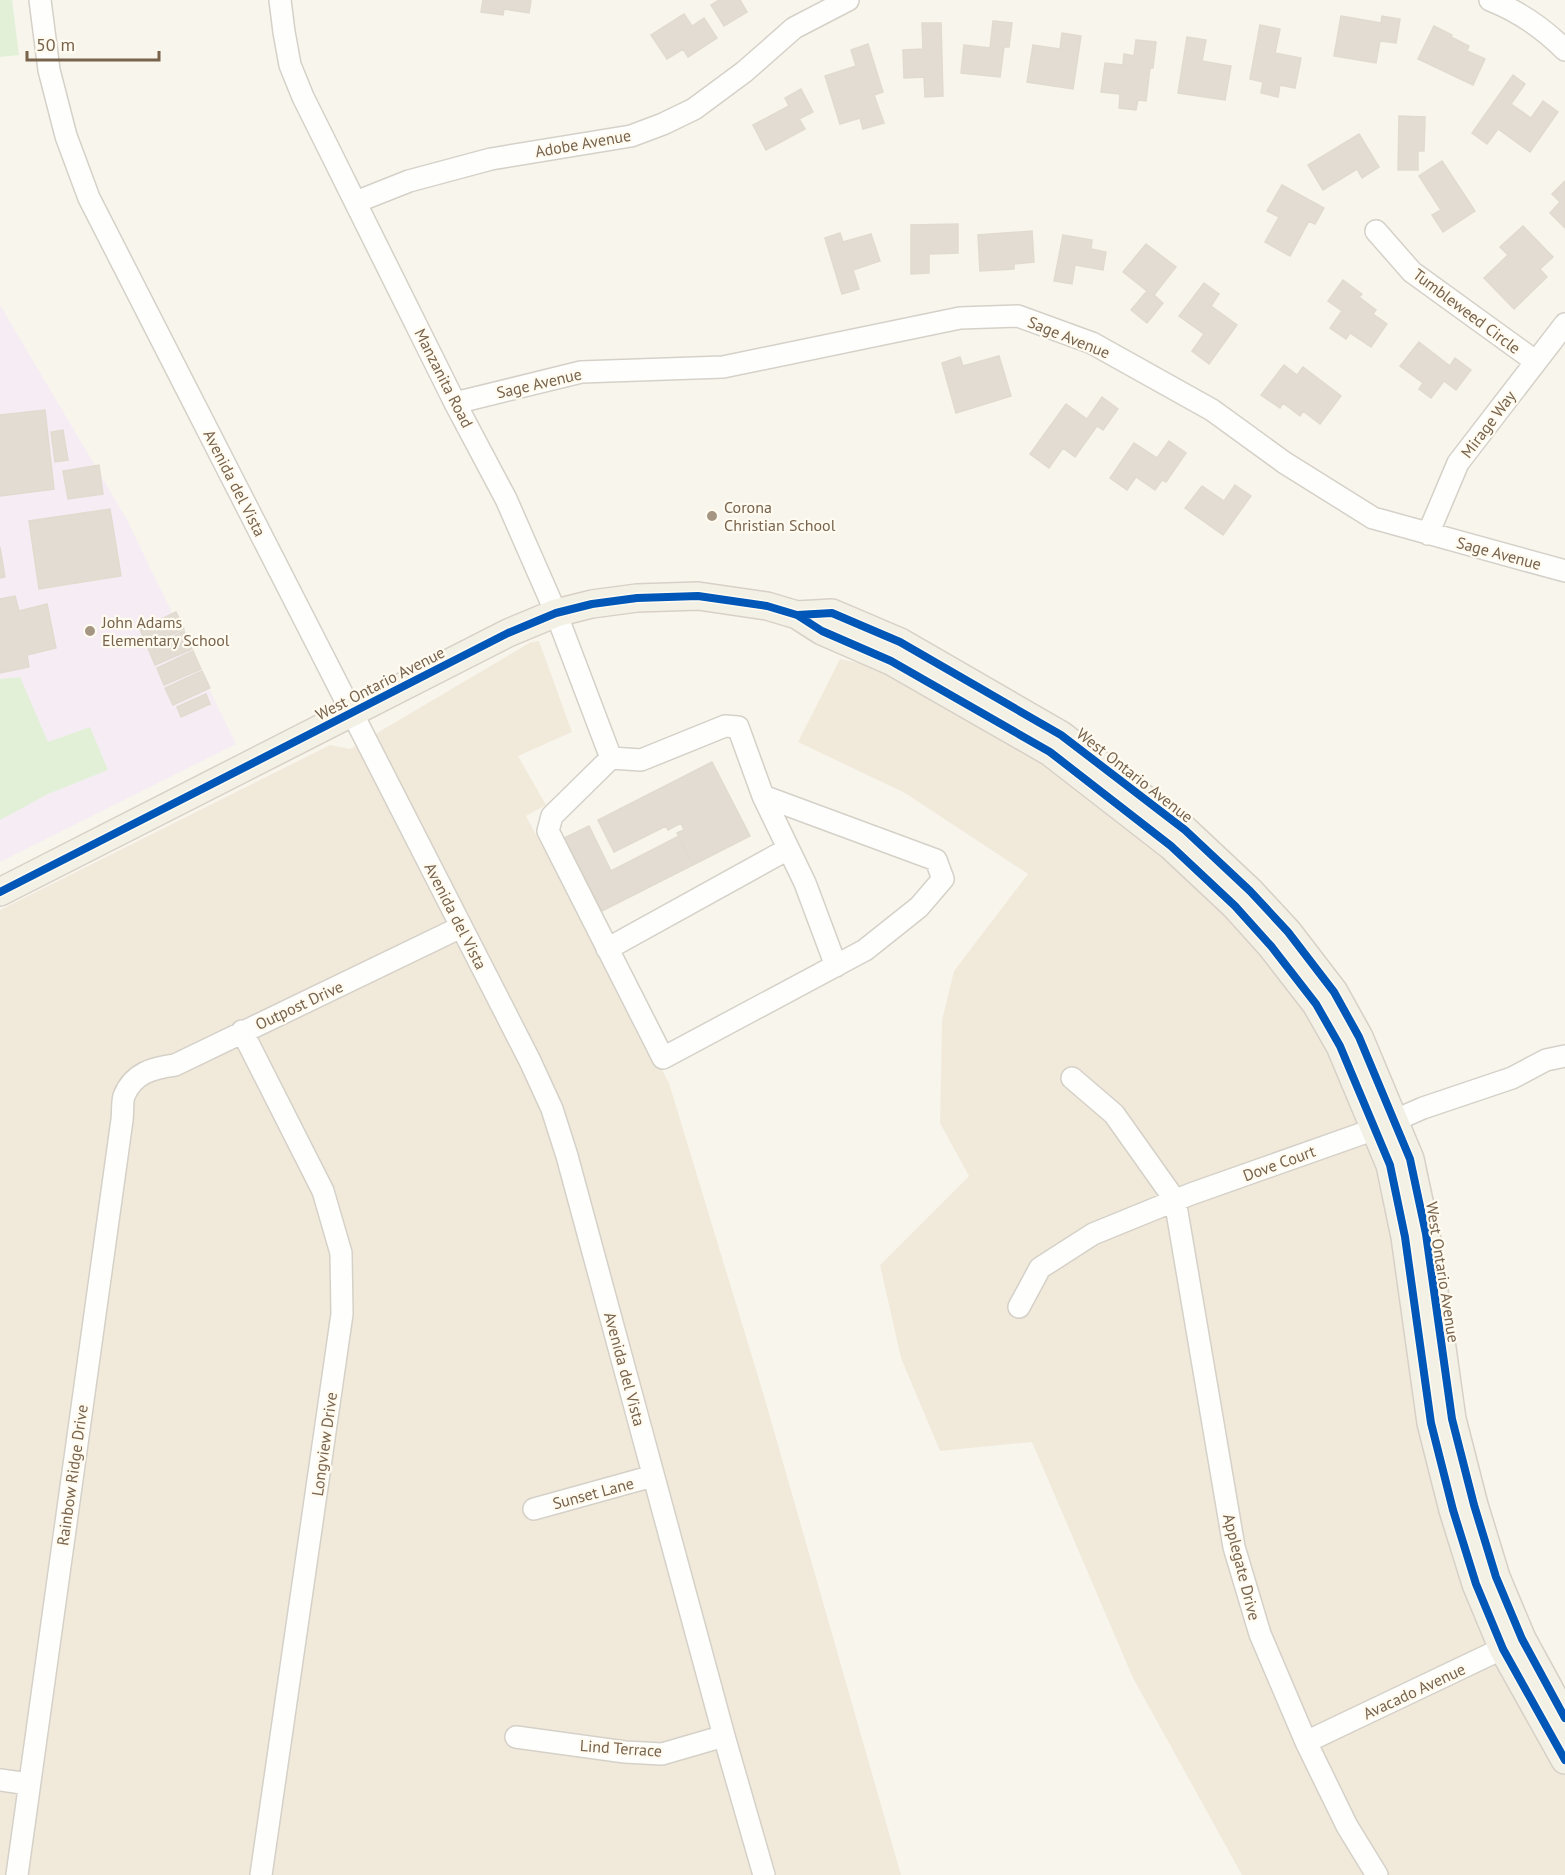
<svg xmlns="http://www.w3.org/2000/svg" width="1565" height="1875" font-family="'PT Sans',sans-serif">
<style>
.residential{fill:#f1eadb}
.education{fill:#f6edf4}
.green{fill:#e2f0d8}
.building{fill:#e3dcd2;stroke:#e1dacf;stroke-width:1.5}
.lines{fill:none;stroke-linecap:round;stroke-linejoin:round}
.minor-casing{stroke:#d5d1c8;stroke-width:24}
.major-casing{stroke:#d7d0c7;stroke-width:30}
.minor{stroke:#fefefc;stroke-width:21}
.major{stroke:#f3f0e6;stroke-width:27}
.cycleway-casing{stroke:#fffbf0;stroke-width:11}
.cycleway{stroke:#0057b8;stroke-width:8}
.poi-dot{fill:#a59684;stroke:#fffbf0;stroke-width:2}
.labels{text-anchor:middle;stroke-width:4.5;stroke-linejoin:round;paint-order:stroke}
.street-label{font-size:16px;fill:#78634c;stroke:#fffbf0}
.poi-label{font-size:16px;fill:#78634c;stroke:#fffbf0;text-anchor:start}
</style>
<rect width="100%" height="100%" fill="#f8f5ed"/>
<path class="residential" d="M 539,641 L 572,732 L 518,756 L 546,805 L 526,816 L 669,1083 L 764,1396 L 901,1875 L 0,1875 L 0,910 L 330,745 L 350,749 L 531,642 Z
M 840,659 L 883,668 L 1054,768 L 1204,889 L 1311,1011 L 1385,1178 L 1505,1678 L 1565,1776 L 1565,1875 L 1242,1875 L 1133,1678 L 1032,1442 L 940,1451 L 901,1358 L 880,1265 L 969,1176 L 940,1123 L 942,1020 L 954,971 L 1028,874 L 905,793 L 798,742 Z"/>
<path class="education" d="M 0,305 L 126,518 L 236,744 L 0,862 Z"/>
<path class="green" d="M 0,0 L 12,0 L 19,55 L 0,57 Z
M 20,677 L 48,742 L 90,727 L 108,770 L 48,794 L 0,820 L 0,679 Z"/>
<path class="building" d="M 483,0 L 531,0 L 529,13 L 504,9 L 503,15 L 481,12 Z
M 719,0 L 740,0 L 747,12 L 724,26 L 711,5 Z
M 684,14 L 692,26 L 704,18 L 717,38 L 688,57 L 683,49 L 667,59 L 651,35 Z
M 1341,16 L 1381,23 L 1382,16 L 1400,19 L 1396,43 L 1380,41 L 1376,63 L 1334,56 Z
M 993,21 L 1012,23 L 1009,47 L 1004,47 L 1000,77 L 961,73 L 964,45 L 990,48 Z
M 922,23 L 941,23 L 943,96 L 925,97 L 924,77 L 904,78 L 903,50 L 923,49 Z
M 1260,25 L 1280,29 L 1275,53 L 1301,58 L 1295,88 L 1280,85 L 1278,97 L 1261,93 L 1263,82 L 1250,79 Z
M 1434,26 L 1452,35 L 1451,37 L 1469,46 L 1467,51 L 1485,59 L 1473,85 L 1418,59 Z
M 1062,33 L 1081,36 L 1073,89 L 1027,82 L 1033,45 L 1060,49 Z
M 1187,37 L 1206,40 L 1202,61 L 1231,66 L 1225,100 L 1178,93 Z
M 1136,40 L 1156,42 L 1153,68 L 1150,68 L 1146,101 L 1138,100 L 1136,110 L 1119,108 L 1120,94 L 1101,92 L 1105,63 L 1123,65 L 1124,54 L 1134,56 Z
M 868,44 L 883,92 L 874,95 L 884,123 L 863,129 L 860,118 L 840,124 L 825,76 L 856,66 L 851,50 Z
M 1513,75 L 1525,84 L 1511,104 L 1531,118 L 1543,101 L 1558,112 L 1530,152 L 1498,129 L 1487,144 L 1472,133 Z
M 801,89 L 813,112 L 799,119 L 805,129 L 766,150 L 753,125 L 789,106 L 785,98 Z
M 1399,116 L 1425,117 L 1424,151 L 1418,151 L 1418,170 L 1398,170 Z
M 1359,134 L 1379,167 L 1362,178 L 1357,169 L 1323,190 L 1308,165 Z
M 1442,161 L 1475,211 L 1443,232 L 1432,215 L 1441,210 L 1419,176 Z
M 1565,181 L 1565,228 L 1550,213 L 1560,202 L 1552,194 Z
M 1282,185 L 1324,208 L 1315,224 L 1309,221 L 1290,256 L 1265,242 L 1279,217 L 1267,211 Z
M 958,224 L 958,253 L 929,254 L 929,273 L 911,274 L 911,225 Z
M 1523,226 L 1553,257 L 1540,269 L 1547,277 L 1514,309 L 1484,278 L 1508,255 L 1500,247 Z
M 1032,231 L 1034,262 L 1014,264 L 1014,269 L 980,271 L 978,235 Z
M 840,233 L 843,242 L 871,234 L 880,261 L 853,270 L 859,289 L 842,294 L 825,238 Z
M 1063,235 L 1092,240 L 1091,249 L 1106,252 L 1103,270 L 1075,265 L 1072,284 L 1054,281 Z
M 1146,244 L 1176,267 L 1154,295 L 1163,303 L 1147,323 L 1131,310 L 1147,291 L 1123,272 Z
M 1343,280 L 1362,294 L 1359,297 L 1376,310 L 1373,314 L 1387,324 L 1371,347 L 1350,333 L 1346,339 L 1330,328 L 1342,311 L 1328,301 Z
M 1204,283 L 1219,294 L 1211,306 L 1237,325 L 1209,364 L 1192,351 L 1204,334 L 1179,316 Z
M 1419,342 L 1450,366 L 1455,358 L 1471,370 L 1456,390 L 1444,381 L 1431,398 L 1419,389 L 1423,383 L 1400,366 Z
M 999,356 L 1011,396 L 956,413 L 942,363 L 960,357 L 963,366 Z
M 1284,365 L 1297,375 L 1303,367 L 1341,396 L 1320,424 L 1303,411 L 1300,416 L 1283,403 L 1280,408 L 1261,395 Z
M 1102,397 L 1118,409 L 1103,430 L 1097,426 L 1075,457 L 1063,448 L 1049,468 L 1030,454 L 1066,404 L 1087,419 Z
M 45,410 L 54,489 L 0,496 L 0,415 Z
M 63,430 L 68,460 L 55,462 L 51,432 Z
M 1169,441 L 1186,453 L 1166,482 L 1162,480 L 1155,490 L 1136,477 L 1127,490 L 1110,478 L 1134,443 L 1157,458 Z
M 99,465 L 103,494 L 68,499 L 63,471 Z
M 1235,485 L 1251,496 L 1223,535 L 1185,508 L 1202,486 L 1224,501 Z
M 110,509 L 121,576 L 39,589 L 29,521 Z
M 0,547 L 5,577 L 0,578 Z
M 15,596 L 19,611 L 47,604 L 56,648 L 27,655 L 29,667 L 0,673 L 0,599 Z
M 176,612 L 184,629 L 147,646 L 140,629 Z
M 184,631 L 192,649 L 155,665 L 148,648 Z
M 193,651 L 201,669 L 164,685 L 157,668 Z
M 202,671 L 210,688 L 173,705 L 165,688 Z
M 206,694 L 210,704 L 181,717 L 177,707 Z
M 712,762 L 750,836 L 693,865 L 677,833 L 684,830 L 681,823 L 668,830 L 666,826 L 614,852 L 598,820 Z
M 589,826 L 611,871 L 679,836 L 693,865 L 602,911 L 564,838 Z"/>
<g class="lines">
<defs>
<path id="minor" d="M 40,0 L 49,70 L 66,136 L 89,198 L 530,1061 L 552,1109 L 567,1156 L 724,1736 L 764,1875
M 280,0 L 284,32 L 290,65 L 303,97 L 455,403 L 506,499 L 556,613 L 611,758
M 1490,0 C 1518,11 1544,29 1565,50
M 356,202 L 409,181 L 491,159 L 631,136 L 663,124 L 694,109 L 744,72 L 794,28 L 848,0
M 1376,231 L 1412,272 L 1535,361
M 455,403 L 581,372 L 723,367 L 960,318 L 1018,316 L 1092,343 L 1212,410 L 1285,463 L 1373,518 L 1565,571
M 1428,534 L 1458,463 L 1565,324
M 725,726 L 738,727 L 763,796 L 936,860 L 943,879 L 919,907 L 865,950 L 663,1058 L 548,831 L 552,816 L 611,758 L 641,760 Z
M 763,796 L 805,883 L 836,966
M 607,949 L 788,849
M 242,1031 L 323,1191 L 341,1253 L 342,1314 L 261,1875
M 1072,1078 L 1114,1114 L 1175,1200 L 1234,1547 L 1260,1634 L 1306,1742 L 1347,1826 L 1377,1875
M 1019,1307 L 1040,1268 L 1093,1234 L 1191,1194 L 1375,1129 L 1423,1108 L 1512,1078 L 1546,1060 L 1565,1056
M 534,1509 L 653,1476
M 516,1737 L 625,1752 L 662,1754 L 724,1736
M 1306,1742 L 1516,1642
M 0,1780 L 29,1784
M 17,1875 L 122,1120 C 123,1112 122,1102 124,1096 C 133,1073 153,1068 175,1065 L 461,927"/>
<path id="major" d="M 797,615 L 832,613 L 900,642 L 1061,735 L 1185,830 L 1250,891 L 1288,932 L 1334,992 L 1359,1037 L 1410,1159 L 1426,1234 L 1452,1419 L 1474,1505 L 1496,1577 L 1522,1639 L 1565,1718
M 0,892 L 508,633 L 556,613 L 592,604 L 637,598 L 698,596 L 767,606 L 797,615 L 822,631 L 891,661 L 1050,752 L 1171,846 L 1235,906 L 1271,946 L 1316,1004 L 1340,1046 L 1390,1165 L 1405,1237 L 1431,1423 L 1453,1510 L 1476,1584 L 1503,1649 L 1565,1760"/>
</defs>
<use href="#minor" class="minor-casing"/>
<use href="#major" class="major-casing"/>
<use href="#minor" class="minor"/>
<use href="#major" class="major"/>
<defs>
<path id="cycleway" d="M 797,615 L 832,613 L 900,642 L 1061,735 L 1185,830 L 1250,891 L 1288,932 L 1334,992 L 1359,1037 L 1410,1159 L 1426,1234 L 1452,1419 L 1474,1505 L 1496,1577 L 1522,1639 L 1565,1718
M 0,892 L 508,633 L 556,613 L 592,604 L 637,598 L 698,596 L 767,606 L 797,615 L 822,631 L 891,661 L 1050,752 L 1171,846 L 1235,906 L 1271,946 L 1316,1004 L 1340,1046 L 1390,1165 L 1405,1237 L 1431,1423 L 1453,1510 L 1476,1584 L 1503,1649 L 1565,1760"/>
</defs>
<use href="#cycleway" class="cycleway-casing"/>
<use href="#cycleway" class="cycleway"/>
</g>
<g class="poi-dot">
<circle cx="712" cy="516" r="6"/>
<circle cx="90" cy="631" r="6"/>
</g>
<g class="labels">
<g class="street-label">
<text transform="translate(583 143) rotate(-10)" y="6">Adobe Avenue</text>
<text transform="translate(1467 311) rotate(37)" y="6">Tumbleweed Circle</text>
<text transform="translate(1069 337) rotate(22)" y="6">Sage Avenue</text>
<text transform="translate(444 378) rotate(63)" y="6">Manzanita Road</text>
<text transform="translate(539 383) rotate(-13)" y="6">Sage Avenue</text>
<text transform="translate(1488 424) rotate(-53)" y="6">Mirage Way</text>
<text transform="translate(235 483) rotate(63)" y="6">Avenida del Vista</text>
<text transform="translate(1499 553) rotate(15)" y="6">Sage Avenue</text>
<text transform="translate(380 683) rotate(-27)" y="6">West Ontario Avenue</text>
<text transform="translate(1135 775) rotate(38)" y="6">West Ontario Avenue</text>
<text transform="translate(456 916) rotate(63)" y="6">Avenida del Vista</text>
<text transform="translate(299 1005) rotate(-25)" y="6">Outpost Drive</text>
<text transform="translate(1279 1163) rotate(-20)" y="6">Dove Court</text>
<text transform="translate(1443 1272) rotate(81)" y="6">West Ontario Avenue</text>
<text transform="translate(625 1369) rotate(75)" y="6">Avenida del Vista</text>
<text transform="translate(324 1444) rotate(-82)" y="6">Longview Drive</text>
<text transform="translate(72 1475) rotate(-82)" y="6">Rainbow Ridge Drive</text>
<text transform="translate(593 1493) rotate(-15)" y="6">Sunset Lane</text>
<text transform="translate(1242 1567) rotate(76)" y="6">Applegate Drive</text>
<text transform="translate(1414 1691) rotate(-25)" y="6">Avacado Avenue</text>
<text transform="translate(621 1748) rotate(4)" y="6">Lind Terrace</text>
</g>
<g class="poi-label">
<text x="724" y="513">Corona<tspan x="724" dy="18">Christian School</tspan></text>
<text x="102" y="628">John Adams<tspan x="102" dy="18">Elementary School</tspan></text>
</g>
</g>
<path d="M27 51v9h132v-9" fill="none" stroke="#78634c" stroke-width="3"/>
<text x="36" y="51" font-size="18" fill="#78634c" stroke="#fffbf0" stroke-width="4.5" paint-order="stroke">50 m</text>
</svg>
